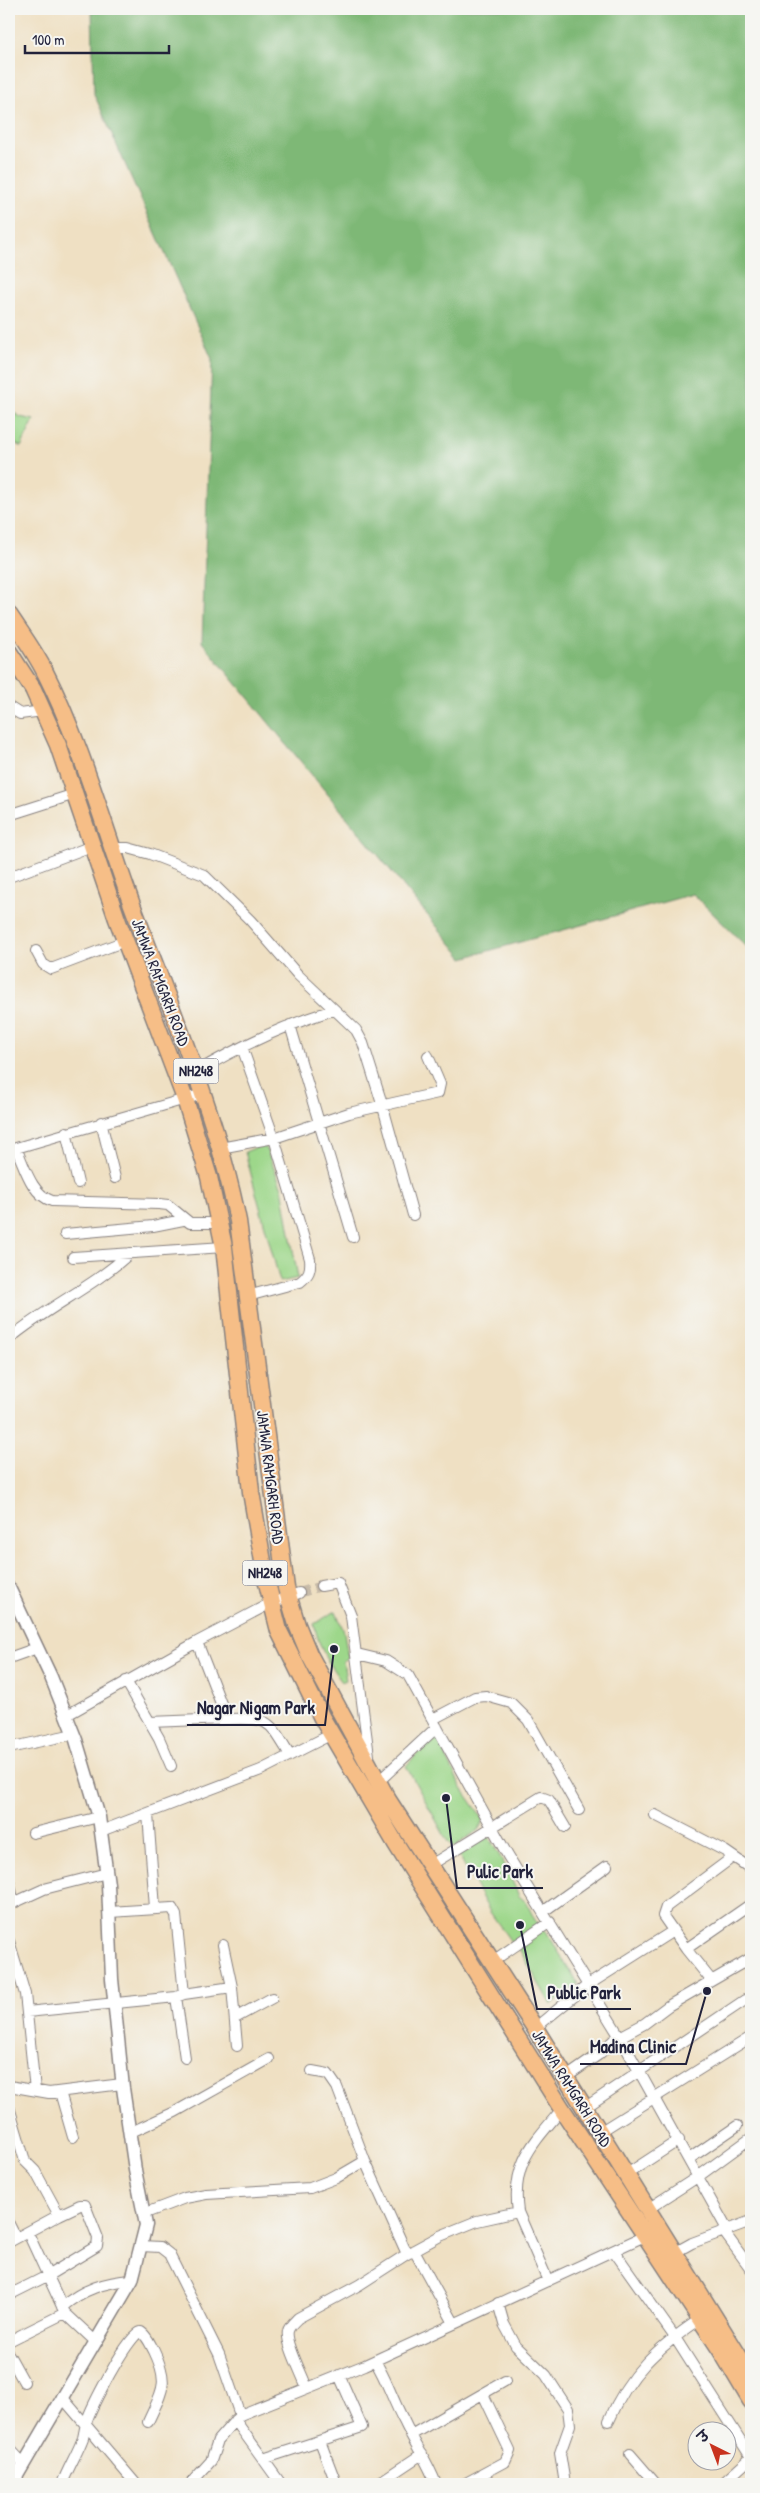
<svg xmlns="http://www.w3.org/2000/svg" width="760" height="2493" font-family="'Patrick Hand','Playpen Sans Deva',sans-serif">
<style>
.green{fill:#9dd78a;stroke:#607c62}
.forest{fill:#7eb876;stroke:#506d58}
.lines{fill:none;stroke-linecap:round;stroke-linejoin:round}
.minor-tunnel{stroke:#c6baa8;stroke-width:10;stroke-dasharray:10 5;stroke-linecap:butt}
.minor-casing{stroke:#88817f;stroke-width:12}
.tertiary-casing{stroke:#88817f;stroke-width:15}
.trunk-casing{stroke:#88817f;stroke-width:19}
.minor{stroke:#fff;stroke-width:10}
.tertiary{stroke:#fff;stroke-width:12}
.trunk{stroke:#f6be87;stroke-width:16}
.labels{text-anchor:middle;stroke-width:4;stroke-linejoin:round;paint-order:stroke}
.shield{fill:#f6f6f2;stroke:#626272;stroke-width:1}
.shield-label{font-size:15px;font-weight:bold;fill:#22223b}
.street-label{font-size:16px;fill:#22223b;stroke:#f6f6f2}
.leader{fill:none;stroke:#22223b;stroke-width:2}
.callout-dot{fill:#22223b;stroke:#f6f6f2;stroke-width:2}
.callout-label{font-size:18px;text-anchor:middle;font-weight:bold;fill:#22223b;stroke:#f6f6f2;stroke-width:4;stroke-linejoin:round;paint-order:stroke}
</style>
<rect width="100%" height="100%" fill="#f6f6f2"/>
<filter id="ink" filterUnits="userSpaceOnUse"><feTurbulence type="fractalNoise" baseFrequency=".02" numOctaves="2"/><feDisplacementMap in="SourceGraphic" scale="10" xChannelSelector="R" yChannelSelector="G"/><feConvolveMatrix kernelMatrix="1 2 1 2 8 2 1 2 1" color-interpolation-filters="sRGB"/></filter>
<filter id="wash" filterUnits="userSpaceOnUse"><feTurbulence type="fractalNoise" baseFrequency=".0096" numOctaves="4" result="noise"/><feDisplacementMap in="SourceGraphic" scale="20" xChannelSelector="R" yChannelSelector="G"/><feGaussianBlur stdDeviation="1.12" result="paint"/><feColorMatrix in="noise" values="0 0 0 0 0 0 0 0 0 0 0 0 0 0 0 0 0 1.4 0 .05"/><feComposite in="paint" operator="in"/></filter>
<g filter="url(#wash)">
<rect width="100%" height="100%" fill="#efe0c3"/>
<path class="green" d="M 9,409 L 20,417 L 34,420 L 21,447 L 10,440 L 9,442 Z
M 264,1144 L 282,1188 L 298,1278 L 280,1282 L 245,1152 Z
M 336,1611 L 344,1632 L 348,1658 L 343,1661 L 346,1680 L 342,1682 C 328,1664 319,1647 314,1624 Z
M 435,1734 L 461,1787 L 484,1820 L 478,1830 L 454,1847 L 448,1842 L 406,1766 Z
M 488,1836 L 505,1865 L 519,1896 L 526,1902 L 535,1920 L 546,1931 L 578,1984 L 551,2005 L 518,1947 L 514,1946 L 490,1912 L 457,1852 Z"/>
<path class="forest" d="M 92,9 L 751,9 L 751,951 L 693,894 L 463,958 L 202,642 L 212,359 L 94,94 Z"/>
</g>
<g filter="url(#ink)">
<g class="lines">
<path class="minor-tunnel" d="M 299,1593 L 321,1586"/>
<defs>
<path id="minor" d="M 9,707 L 20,714 L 43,711
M 9,815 L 75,794
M 111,848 L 128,848 L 150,854 L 204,875 L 250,920 L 298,975 L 356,1030 L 363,1043 L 383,1107 L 413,1215
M 9,877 L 92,846
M 36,951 L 43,964 L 51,969 L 125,941
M 290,1025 L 353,1237
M 242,1047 L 274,1138 L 310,1259 C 311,1270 309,1275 300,1282 L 248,1296
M 196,1072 C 240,1046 285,1025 333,1010
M 203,1094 L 16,1148 C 25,1167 31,1194 52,1201 L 159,1204 L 168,1205 L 190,1223 L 220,1223
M 101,1122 L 115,1178
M 66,1132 L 78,1183
M 220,1148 L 274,1138 L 349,1113 L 438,1093 L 440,1084 L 428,1056
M 65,1234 L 153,1226 L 183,1220
M 73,1257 L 224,1247
M 9,1339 C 47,1307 93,1287 130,1253
M 321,1586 L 338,1583 L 351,1616 L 369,1756
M 357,1654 L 386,1661 L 408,1675 L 508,1856 L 620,2037 L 728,2231
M 9,1658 L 37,1648
M 126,1681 L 159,1738 L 171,1766
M 67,1715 L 197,1642 L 271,1603 L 299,1593
M 227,1719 C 270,1718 268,1719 290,1755
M 433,1719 L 475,1697 L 486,1696 L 511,1703 L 528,1720 L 579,1810
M 150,1722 L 227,1719 L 197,1642
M 9,1748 L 74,1734
M 378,1782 L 437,1727
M 148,1814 L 155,1908
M 655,1815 L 725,1851 L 751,1869
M 101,1831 L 261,1770 L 332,1734
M 33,1833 L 99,1817
M 733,1857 L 666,1907 L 663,1916 L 686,1949 L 751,1904
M 429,1866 L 541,1797 L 549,1800 L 565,1827
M 9,1881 L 14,1903
M 9,1905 L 44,1889 L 107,1873
M 544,1911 L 607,1866
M 9,1941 L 25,1994 L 35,2090
M 223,1945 L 232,1987 L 237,2046
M 686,1949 L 711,1980
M 493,1961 L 550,1922
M 184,1994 L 232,1987
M 176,1997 L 185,2058
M 27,2012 L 176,1997 L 184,1994 L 176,1915 L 172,1908 L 110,1912
M 235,2018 L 272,1998
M 535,2028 L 588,1985 L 673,1931
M 312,2071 L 328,2074 L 337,2087 L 365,2161 L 407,2254
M 565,2078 L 598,2055 L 614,2040 L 644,2024 L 668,2006 L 751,1958
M 9,2086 L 49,2093 L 122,2084
M 60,2092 L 73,2137
M 9,2107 L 25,2161 L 35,2171 L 59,2215 L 9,2242
M 583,2109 L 745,2000
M 129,2133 L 175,2112 L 269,2059
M 598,2133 L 751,2037
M 689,2159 L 737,2126
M 627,2174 L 679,2140
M 648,2209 L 699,2176 L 751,2138
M 518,2212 C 511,2163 533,2144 562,2109
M 143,2214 L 185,2198 L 206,2194 L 310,2188 L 336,2178 L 365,2161
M 9,2224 L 16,2238
M 724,2232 L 751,2269
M 28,2233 L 65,2313
M 141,2246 L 160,2247 L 169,2254 L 219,2354 L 240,2415 L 365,2365 L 649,2234
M 414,2250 L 454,2323
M 614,2251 L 674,2336 L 751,2457
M 674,2253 L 692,2243 L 751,2221
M 9,2295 L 47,2276 L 97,2246 L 98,2238 L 85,2205 L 80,2205 L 59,2215
M 498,2303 L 504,2324 L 516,2346 L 546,2375 L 568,2409 L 570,2425 L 560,2453 L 565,2484
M 62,2307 C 83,2289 105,2282 132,2280
M 9,2341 L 65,2313 L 95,2341
M 9,2355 L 24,2382
M 375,2361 C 387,2380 393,2401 404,2421 C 414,2443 428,2462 436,2484
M 307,2388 C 303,2376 285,2342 288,2331 C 289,2326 295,2321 298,2318 L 359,2285 L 407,2254 L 440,2236 L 477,2221 L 518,2212 L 548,2281
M 62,2397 L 136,2484
M 235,2420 L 281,2484
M 609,2421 C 629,2373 657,2348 699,2320
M 411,2435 L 505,2381
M 320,2441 L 336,2483
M 9,2448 L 24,2464
M 630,2454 L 656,2484
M 263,2459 L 362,2427 L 339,2375
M 62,2484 C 68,2468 77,2454 83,2438 C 84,2434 85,2428 86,2423 C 91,2408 128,2334 141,2332 C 148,2337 150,2344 154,2351 C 170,2384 162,2391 148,2422
M 190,2484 L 211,2461 L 218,2440 L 240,2415
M 377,2484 L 422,2454
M 464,2484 L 505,2462 L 510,2451 L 483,2394
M 722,2484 L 751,2458"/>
<path id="tertiary" d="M 9,1588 L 51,1677 L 76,1740 L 99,1817 L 108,1884 L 112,1979 L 123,2088 L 135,2170 L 146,2225 L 132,2280 L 12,2484"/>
<path id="trunk" d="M 9,615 C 21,633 35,652 45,672 C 82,745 103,825 131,902 C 170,1007 216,1111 238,1221 L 286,1588 L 297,1625 L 309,1654 L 388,1800 L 535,2028 L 751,2376
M 9,652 L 33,689 L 58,745 L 117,919 L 185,1099 L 209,1177 L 224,1247 L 251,1492 L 266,1579 L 279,1631 L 322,1718 L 396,1844 L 562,2109 L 720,2349 L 751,2401"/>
</defs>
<use href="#minor" class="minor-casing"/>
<use href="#tertiary" class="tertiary-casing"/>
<use href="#trunk" class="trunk-casing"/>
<use href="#minor" class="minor"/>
<use href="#tertiary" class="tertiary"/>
<use href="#trunk" class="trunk"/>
</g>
</g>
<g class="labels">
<g class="shield">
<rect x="173.5" y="1058.5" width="45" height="25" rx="4"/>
<rect x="242.5" y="1560.5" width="45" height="25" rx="4"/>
</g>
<g class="shield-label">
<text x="196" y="1076">NH248</text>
<text x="265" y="1578">NH248</text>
</g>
<g class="street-label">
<text transform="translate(161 982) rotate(69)" y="6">JAMWA RAMGARH ROAD</text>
<text transform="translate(271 1477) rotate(83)" y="6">JAMWA RAMGARH ROAD</text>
<text transform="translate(572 2088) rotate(58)" y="6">JAMWA RAMGARH ROAD</text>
</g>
</g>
<path class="leader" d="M334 1649L325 1725H187M446 1798L457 1888H543M520 1925L537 2009H631M707 1991L686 2064H580"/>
<g class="callout-dot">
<circle cx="334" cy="1649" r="5"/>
<circle cx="446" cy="1798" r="5"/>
<circle cx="520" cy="1925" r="5"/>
<circle cx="707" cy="1991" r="5"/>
</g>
<g class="callout-label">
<text x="256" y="1714">Nagar Nigam Park</text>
<text x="500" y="1878">Pulic Park</text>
<text x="584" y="1999">Public Park</text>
<text x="633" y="2053">Madina Clinic</text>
</g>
<rect width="760" height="2493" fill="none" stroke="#f6f6f2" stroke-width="30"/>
<g transform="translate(712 2446) rotate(318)"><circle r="24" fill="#f6f6f2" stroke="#a1a1a9"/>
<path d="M0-4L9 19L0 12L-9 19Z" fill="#c8321e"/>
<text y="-8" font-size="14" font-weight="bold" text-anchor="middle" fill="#22223b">उ</text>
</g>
<path d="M25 45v8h144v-8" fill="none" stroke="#22223b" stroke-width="2.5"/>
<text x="32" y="45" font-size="15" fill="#22223b" stroke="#f6f6f2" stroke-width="4" paint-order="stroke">100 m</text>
</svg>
